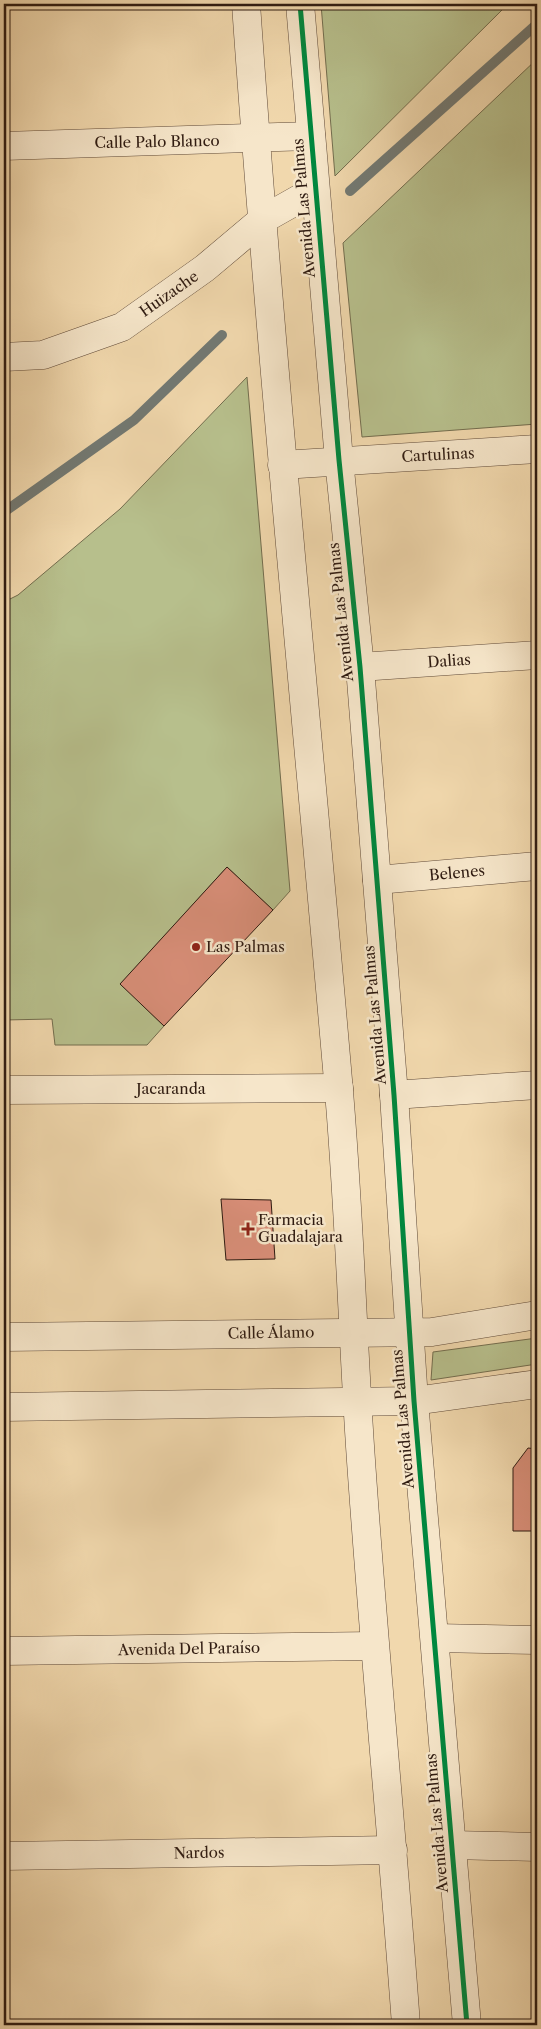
<svg xmlns="http://www.w3.org/2000/svg" width="541" height="2029" font-family="'Libre Caslon Text',serif">
<style>
.green{fill:#b7bf8c;stroke:#736d4e}
.lines{fill:none;stroke-linecap:round;stroke-linejoin:round}
.stream{stroke:#727973;stroke-width:10}
.building{fill:#d88e78;stroke:#2f1b11}
.minor-casing{stroke:#604a38;stroke-width:29}
.tertiary-casing{stroke:#604a38;stroke-width:29}
.minor{stroke:#f6e6ca;stroke-width:28}
.tertiary{stroke:#f6e6ca;stroke-width:28}
.cycleway-casing{stroke:#f6e6ca;stroke-width:8}
.cycleway{stroke:#00873e;stroke-width:5}
.poi-dot{fill:#8f2418;stroke:#f6e6ca;stroke-width:2}
.labels{text-anchor:middle;stroke-width:5;stroke-linejoin:round;paint-order:stroke}
.street-label{font-size:15px;fill:#2f1b11;stroke:#f6e6ca}
.poi-label{font-size:15px;fill:#2f1b11;stroke:#f6e6ca;text-anchor:start}
</style>
<rect width="100%" height="100%" fill="#f1d8ad"/>
<filter id="stains"><feTurbulence type="fractalNoise" baseFrequency=".004" numOctaves="4"/><feColorMatrix values="0 0 0 0 .2 0 0 0 0 .09 0 0 0 0 .02 0 0 0 .5 -.17"/></filter>
<radialGradient id="worn" r=".72"><stop offset=".6" stop-color="#630" stop-opacity="0"/><stop offset="1" stop-color="#630" stop-opacity=".3"/></radialGradient>
<path class="green" d="M 321,4 L 508,4 L 335,176 Z
M 537,59 L 537,424 L 362,437 L 343,243 Z
M 247,377 L 290,891 L 273,910 L 227,867 L 121,984 L 164,1026 L 147,1045 L 55,1045 L 52,1019 L 4,1020 L 4,602 L 18,595 L 120,509 Z
M 537,1338 L 537,1364 L 431,1380 L 433,1352 Z"/>
<g class="lines">
<path class="stream" d="M 350,191 L 537,24
M 4,512 L 134,420 L 222,335"/>
</g>
<path class="building" d="M 227,867 L 273,910 L 164,1026 L 120,984 Z
M 221,1199 L 271,1200 L 275,1259 L 226,1260 Z
M 528,1448 L 537,1449 L 537,1531 L 513,1531 L 513,1468 Z"/>
<g class="lines">
<defs>
<path id="minor" d="M 4,146 L 311,136
M 4,357 L 43,355 L 122,327 L 205,268 L 262,220 L 315,190
M 282,465 L 537,449
M 360,667 L 537,655
M 377,880 L 537,866
M 4,1090 L 339,1088
M 394,1095 L 537,1085
M 4,1337 L 432,1332 L 537,1315
M 4,1407 L 414,1401 L 537,1384
M 435,1638 L 537,1640
M 4,1651 L 374,1646
M 451,1845 L 537,1847
M 4,1856 L 393,1850"/>
<path id="tertiary" d="M 246,4 C 271,363 307,721 338,1080 C 349,1202 352,1324 360,1446 C 373,1639 392,1832 406,2025
M 300,4 L 339,460 L 360,667 L 394,1095 L 414,1401 L 467,2025"/>
</defs>
<use href="#minor" class="minor-casing"/>
<use href="#tertiary" class="tertiary-casing"/>
<use href="#minor" class="minor"/>
<use href="#tertiary" class="tertiary"/>
<defs>
<path id="cycleway" d="M 300,4 L 339,460 L 360,667 L 394,1095 L 414,1401 L 467,2025"/>
</defs>
<use href="#cycleway" class="cycleway-casing"/>
<use href="#cycleway" class="cycleway"/>
</g>
<g class="poi-dot">
<circle cx="196" cy="947" r="5"/>
<path d="M245.5 1221.5h5v5h5v5h-5v5h-5v-5h-5v-5h5z"/>
</g>
<g class="labels">
<g class="street-label">
<text transform="translate(157 142) rotate(-1)" y="5">Calle Palo Blanco</text>
<text transform="translate(304 208) rotate(-95)" y="5">Avenida Las Palmas</text>
<text transform="translate(169 294) rotate(-35)" y="5">Huizache</text>
<text transform="translate(438 455) rotate(-3)" y="5">Cartulinas</text>
<text transform="translate(341 612) rotate(-96)" y="5">Avenida Las Palmas</text>
<text transform="translate(449 661) rotate(-4)" y="5">Dalias</text>
<text transform="translate(457 873) rotate(-5)" y="5">Belenes</text>
<text transform="translate(375 1015) rotate(-95)" y="5">Avenida Las Palmas</text>
<text x="171" y="1094">Jacaranda</text>
<text transform="translate(271 1333) rotate(-1)" y="5">Calle Álamo</text>
<text transform="translate(403 1419) rotate(-95)" y="5">Avenida Las Palmas</text>
<text transform="translate(189 1649) rotate(-1)" y="5">Avenida Del Paraíso</text>
<text transform="translate(437 1823) rotate(-95)" y="5">Avenida Las Palmas</text>
<text transform="translate(199 1853) rotate(-1)" y="5">Nardos</text>
</g>
<g class="poi-label">
<text x="206" y="952">Las Palmas</text>
<text x="258" y="1225">Farmacia<tspan x="258" dy="17">Guadalajara</tspan></text>
</g>
</g>
<rect width="541" height="2029" fill="none" stroke="#f1d8ad" stroke-width="20"/>
<rect x="5" y="5" width="531" height="2019" fill="none" stroke="#2f1b11" stroke-width="2.5"/>
<rect x="10" y="10" width="521" height="2009" fill="none" stroke="#2f1b11"/>
<rect width="100%" height="100%" filter="url(#stains)"/>
<rect width="100%" height="100%" fill="url(#worn)"/>
</svg>
